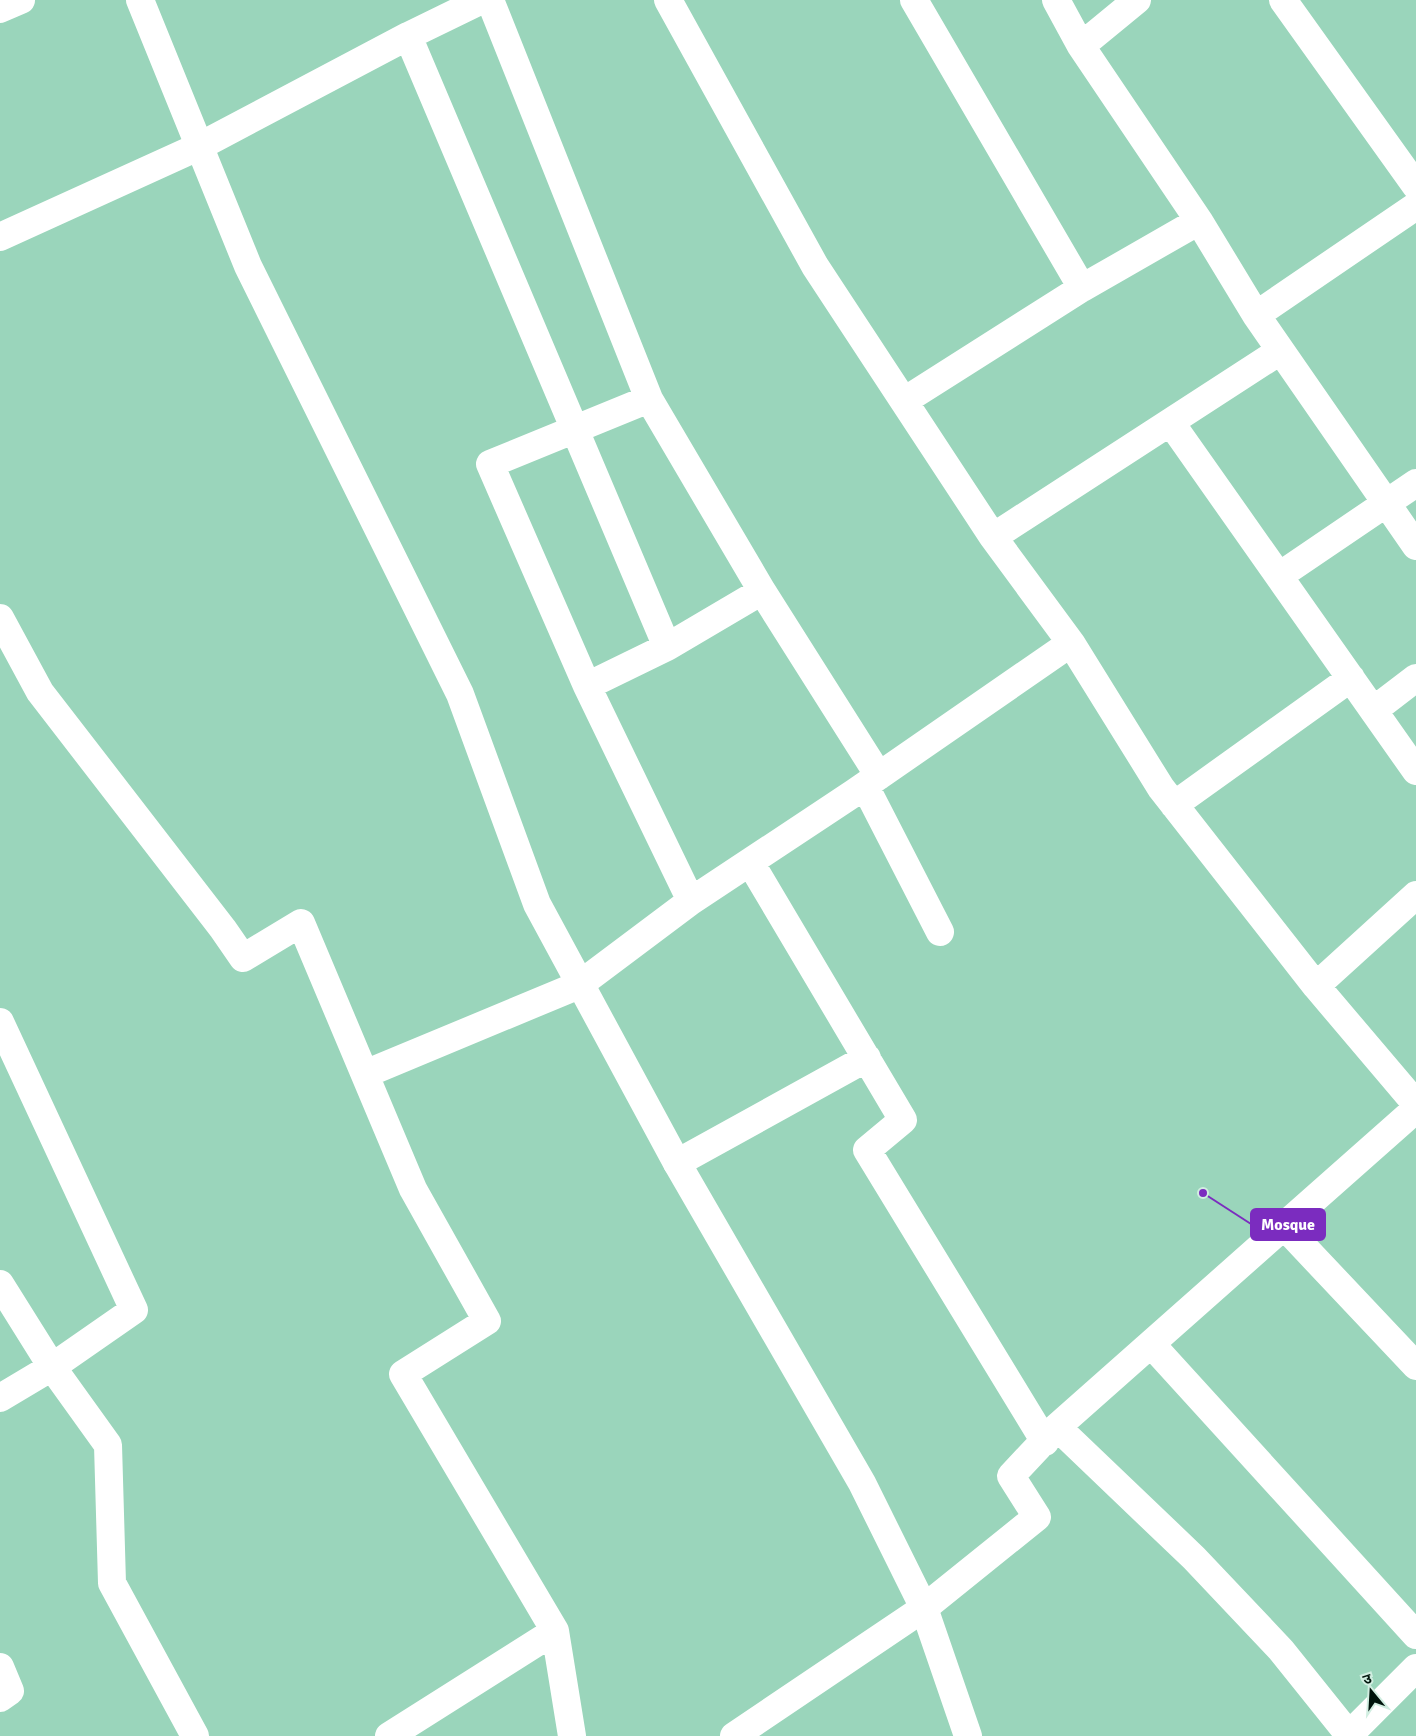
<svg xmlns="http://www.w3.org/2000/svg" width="1416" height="1736" font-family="Signika,'Noto Sans Devanagari',sans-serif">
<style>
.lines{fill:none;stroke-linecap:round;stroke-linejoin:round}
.street{stroke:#fff;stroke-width:28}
.secondary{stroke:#fff;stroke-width:28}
.leader{fill:none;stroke:#7b2cbf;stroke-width:2}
.callout-dot{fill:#7b2cbf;stroke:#d1eee1;stroke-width:2}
.callout{fill:#7b2cbf;stroke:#7b2cbf;stroke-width:2}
.callout-label{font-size:16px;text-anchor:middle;font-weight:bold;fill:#fff}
</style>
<rect width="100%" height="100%" fill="#9ad5bb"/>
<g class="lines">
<path class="street" d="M 490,0 L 649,399 L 762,591 L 879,776
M 668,0 L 815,266 L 993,537 L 1071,643 L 1161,788 L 1316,986 L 1416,1104
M 1056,0 L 1081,46 L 1199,221 L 1082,288
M 1283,0 L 1416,186
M 0,9 L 21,0
M 408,36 L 667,647 L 587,686 L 691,901
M 1081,46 L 1137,0
M 1199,221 L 1256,315 L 1416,546
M 0,237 L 200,146 L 408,36 L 482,0
M 1256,315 L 1416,206
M 904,401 L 1082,288 L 914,0
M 1171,423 L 1416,771
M 993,537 L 1280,351
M 1279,576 L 1416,483
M 0,618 L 40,692 L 223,929 L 243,958 L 301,923 L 413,1189 L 487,1321 L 403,1374 L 555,1631 L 572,1736
M 667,647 L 762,591
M 587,686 L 490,464 L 649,399
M 1374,710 L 1416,678
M 865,786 L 940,932
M 1174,805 L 1351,678
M 750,862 L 903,1120 L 867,1150 L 1045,1442
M 1316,986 L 1416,895
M 0,1022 L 134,1310 L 52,1367 L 108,1445 L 112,1583 L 195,1736
M 365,1074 L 579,985 L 691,901 L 854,793 L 1071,643
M 677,1163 L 867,1058
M 1284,1226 L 1416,1366
M 0,1284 L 52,1367 L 0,1398
M 1151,1344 L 1416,1635
M 1057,1427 L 1416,1109
M 0,1667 L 10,1691 L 0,1698
M 1349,1735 L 1416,1668
M 389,1736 L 555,1631
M 734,1736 L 924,1608 L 1037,1517 L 1011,1476 L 1057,1427 L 1194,1558 L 1281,1650 L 1350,1736"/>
<path class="secondary" d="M 140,0 L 248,266 L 460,694 L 537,904 L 677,1163 L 862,1483 L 924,1608 L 968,1736"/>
</g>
<path class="leader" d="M1203 1193L1251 1224"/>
<circle class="callout-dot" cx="1203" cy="1193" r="5"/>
<rect class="callout" x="1251" y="1209" width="74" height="31" rx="5"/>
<g class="callout-label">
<text x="1288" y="1230">Mosque</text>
</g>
<g transform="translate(1371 1691) rotate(342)" stroke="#d1eee1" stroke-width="4" paint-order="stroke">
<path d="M0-4L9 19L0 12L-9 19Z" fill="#00140c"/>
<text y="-8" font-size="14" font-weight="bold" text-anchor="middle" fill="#00140c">उ</text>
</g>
</svg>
